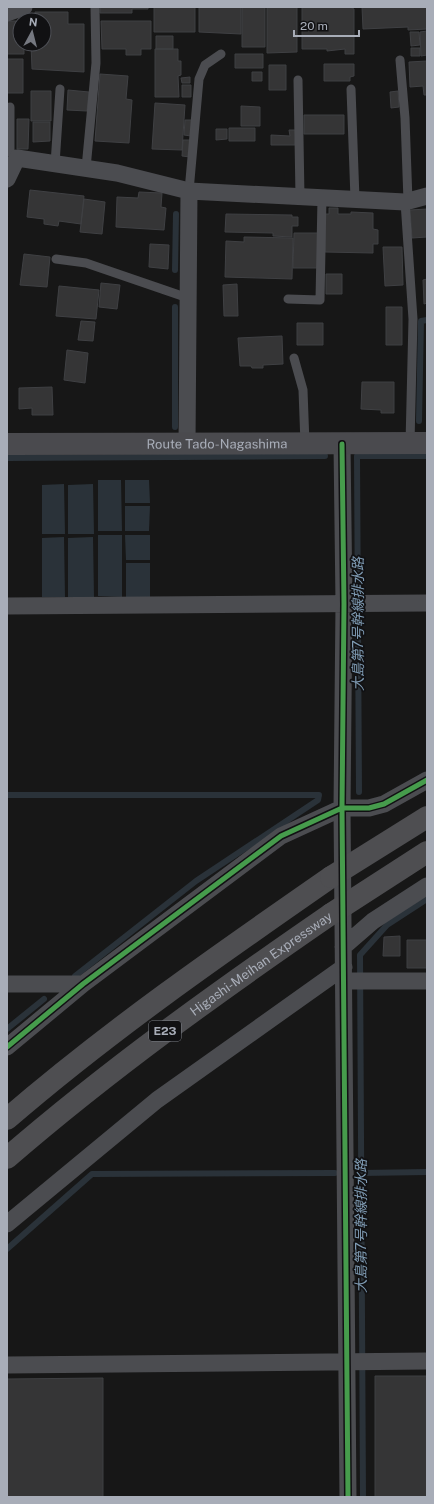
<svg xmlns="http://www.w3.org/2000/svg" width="434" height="1504" font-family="'Public Sans','Noto Sans JP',sans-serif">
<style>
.water{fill:#2a3239}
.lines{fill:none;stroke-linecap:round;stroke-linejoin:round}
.stream{stroke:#2a3239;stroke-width:6}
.building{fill:#353536;stroke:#3f4043}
.service{stroke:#4b4c50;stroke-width:9}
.minor{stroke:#4b4c50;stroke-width:17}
.secondary{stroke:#4a4a4e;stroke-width:22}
.motorway{stroke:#4e4e51;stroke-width:22}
.motorway-bridge{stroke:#4e4e51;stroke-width:22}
.cycleway-casing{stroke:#111113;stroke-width:8}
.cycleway{stroke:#469c4c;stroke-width:5}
.labels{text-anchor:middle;stroke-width:3.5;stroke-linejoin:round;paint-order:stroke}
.shield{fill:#111113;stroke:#7b7e86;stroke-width:1}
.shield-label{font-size:12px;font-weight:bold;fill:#a8adb8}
.street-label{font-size:13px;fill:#a8adb8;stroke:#111113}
.water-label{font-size:14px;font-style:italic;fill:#7f9bb3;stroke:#111113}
</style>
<rect width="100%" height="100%" fill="#171717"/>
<path class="water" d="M 98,480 L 121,480 L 122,531 L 98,531 Z
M 125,480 L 149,480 L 150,503 L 125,503 Z
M 64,484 L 65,534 L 42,534 L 42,485 Z
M 93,484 L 94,534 L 68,534 L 68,485 Z
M 125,506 L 150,506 L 149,531 L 125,531 Z
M 98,535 L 122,535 L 122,597 L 98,596 Z
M 125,535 L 150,535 L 150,560 L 126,560 Z
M 64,537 L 65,597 L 42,597 L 42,538 Z
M 93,537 L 94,597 L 68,597 L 68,538 Z
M 126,563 L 150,563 L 150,597 L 126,597 Z"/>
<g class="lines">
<path class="stream" d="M 175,270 L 176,214
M 419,421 L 421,321 L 427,320
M 175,427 L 175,307
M 7,458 L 325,456
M 359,792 L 357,456 L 427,456
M 7,795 L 319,795 L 318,800 L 196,881 L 75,976
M 7,1029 L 44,999
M 361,1173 L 427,1172
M 7,1249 L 92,1174 L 335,1173
M 363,1497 L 360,955 L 387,925 L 427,899"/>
</g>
<path class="building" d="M 100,7 L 148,7 L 148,9 L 132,9 L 132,13 L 100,13 Z
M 154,7 L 195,7 L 195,32 L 154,32 Z
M 199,7 L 241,7 L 241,34 L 199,32 Z
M 242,7 L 265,7 L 265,47 L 242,47 Z
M 267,7 L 297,7 L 297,52 L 267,53 Z
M 302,7 L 350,7 L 354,9 L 354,54 L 345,54 L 345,49 L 327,51 L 327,49 L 302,49 Z
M 362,7 L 427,7 L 427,29 L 408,30 L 408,27 L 363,29 Z
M 35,12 L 68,12 L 68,24 L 84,24 L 84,72 L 32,69 L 31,44 L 44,44 L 44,20 L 31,20 L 31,17 L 35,17 Z
M 7,21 L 20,21 L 20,44 L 24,44 L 24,54 L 7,54 Z
M 101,21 L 151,21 L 151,49 L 141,49 L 141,55 L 126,55 L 126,49 L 102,49 Z
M 427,31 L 427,55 L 421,56 L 420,32 Z
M 410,32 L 419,32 L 420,45 L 411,46 Z
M 156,36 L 173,36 L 173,49 L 156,49 Z
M 411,48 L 420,48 L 420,56 L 411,56 Z
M 155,49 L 178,49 L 178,61 L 181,61 L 181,75 L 178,76 L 179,97 L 155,97 Z
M 235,54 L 263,54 L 263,68 L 235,68 Z
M 7,59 L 23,59 L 23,93 L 7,93 Z
M 427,61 L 427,95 L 424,95 L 423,86 L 410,87 L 409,62 Z
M 324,64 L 354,64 L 354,76 L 350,77 L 350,81 L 324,81 Z
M 269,65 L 286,65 L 286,90 L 269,90 Z
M 252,72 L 262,72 L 262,81 L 252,81 Z
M 100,74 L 128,76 L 126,99 L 132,100 L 129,143 L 95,141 Z
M 190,77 L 190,83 L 182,83 L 181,78 Z
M 182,85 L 191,85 L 191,97 L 182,97 Z
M 68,90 L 89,92 L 87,111 L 67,110 Z
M 31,91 L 51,91 L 51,121 L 31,121 Z
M 398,91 L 399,107 L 391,108 L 390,92 Z
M 155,103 L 185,105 L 182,150 L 152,149 Z
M 241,106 L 260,107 L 260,126 L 241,126 Z
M 304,115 L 344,115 L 344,134 L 304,134 Z
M 17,119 L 29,119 L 28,149 L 17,149 Z
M 185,120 L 192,120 L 191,136 L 184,135 Z
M 33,122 L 50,122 L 50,141 L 33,142 Z
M 229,128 L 255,128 L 255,141 L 229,141 Z
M 216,129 L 227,129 L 227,139 L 216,140 Z
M 289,130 L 296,130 L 295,145 L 271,145 L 271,135 L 290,136 Z
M 183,140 L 191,140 L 190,157 L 182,156 Z
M 30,190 L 84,196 L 81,224 L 59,221 L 58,226 L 44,224 L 44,219 L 27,217 Z
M 139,192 L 162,193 L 161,207 L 166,208 L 164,230 L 116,227 L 117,197 L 138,198 Z
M 84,199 L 105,202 L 102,234 L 80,232 Z
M 329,208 L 338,208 L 338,214 L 351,214 L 351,212 L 373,213 L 373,229 L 378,230 L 378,244 L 373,244 L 373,253 L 325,252 L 325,214 L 329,214 Z
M 427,209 L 427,237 L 412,238 L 410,210 Z
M 226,214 L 292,215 L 292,217 L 298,217 L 298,226 L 292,226 L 292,237 L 273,236 L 273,233 L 225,232 Z
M 294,233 L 319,233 L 318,268 L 293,268 Z
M 244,237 L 293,238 L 292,279 L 225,277 L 226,241 L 244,242 Z
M 150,244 L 169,245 L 168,269 L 149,267 Z
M 383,247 L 402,247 L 403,285 L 385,286 Z
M 24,254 L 50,257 L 47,287 L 20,285 Z
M 326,274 L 342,274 L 342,294 L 326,294 Z
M 427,279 L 427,303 L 424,304 L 423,280 Z
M 101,283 L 120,285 L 117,309 L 99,307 Z
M 237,284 L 238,316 L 224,316 L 223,285 Z
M 59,286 L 99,290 L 96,319 L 56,316 Z
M 386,307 L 402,307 L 402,345 L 386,345 Z
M 81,321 L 95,322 L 93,341 L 78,340 Z
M 297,323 L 323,323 L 323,345 L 297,345 Z
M 282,336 L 283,364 L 263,365 L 263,368 L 252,368 L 251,366 L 240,366 L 238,338 Z
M 67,350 L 88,353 L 85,383 L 64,380 Z
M 362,382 L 394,382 L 394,413 L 381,413 L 381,410 L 361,409 Z
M 52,387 L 53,415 L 32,415 L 32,408 L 19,409 L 19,388 Z
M 400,936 L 400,956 L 383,956 L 384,937 Z
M 407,940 L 427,940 L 427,968 L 407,968 Z
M 375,1376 L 427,1376 L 427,1497 L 375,1497 Z
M 103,1378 L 103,1497 L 7,1497 L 7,1379 Z"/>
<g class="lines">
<path class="service" d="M 400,60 L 405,118 L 408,201
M 298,80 L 300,197
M 351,89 L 355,199
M 10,152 L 10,107
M 55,164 L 60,89
M 86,168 L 96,63 L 95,7
M 189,191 L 199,79 L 205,65 L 221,54
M 405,202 L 413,319 L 410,443
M 56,259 L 86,263 L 188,298
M 288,299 L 320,300 L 322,198
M 294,358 L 303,390 L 305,444"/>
<path class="minor" d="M 7,13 L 24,7
M 7,179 L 17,158 L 117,173 L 189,191 L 405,202 L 427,196
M 187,444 L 189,191
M 342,444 L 344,604 L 342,808 L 348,1497
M 7,606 L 427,603
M 343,947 L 373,921 L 427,886
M 344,981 L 427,981
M 7,984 L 83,984
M 7,1047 L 83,984 L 281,836 L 342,808 L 369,808 L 384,804 L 427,780
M 7,1224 L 157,1100 L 344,967
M 7,1365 L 427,1361"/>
<path class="secondary" id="s1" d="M 7,444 L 427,443"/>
<g class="motorway">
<path d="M 7,1119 C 109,1031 220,954 331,877"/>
<path id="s2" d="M 7,1158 C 110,1069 219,991 331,914"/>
</g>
<path class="motorway-bridge" d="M 331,877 L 427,817
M 331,914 L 427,852"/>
<defs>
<path id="cycleway" d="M 342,444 L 344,604 L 342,808 L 348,1497
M 7,1047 L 83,984 L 281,836 L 342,808 L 369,808 L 384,804 L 427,780"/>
</defs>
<use href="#cycleway" class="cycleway-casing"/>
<use href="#cycleway" class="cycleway"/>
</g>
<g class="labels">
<rect class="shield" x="149" y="1021" width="32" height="20" rx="3"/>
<g class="shield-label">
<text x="165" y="1035">E23</text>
</g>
<g class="street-label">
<text dy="5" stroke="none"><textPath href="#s1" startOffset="210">Route Tado-Nagashima</textPath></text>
<text dy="5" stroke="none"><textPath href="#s2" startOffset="320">Higashi-Meihan Expressway</textPath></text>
</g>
<g class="water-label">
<text transform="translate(358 624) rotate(-90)" y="5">大島第7号幹線排水路</text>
<text transform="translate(361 1226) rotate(-90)" y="5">大島第7号幹線排水路</text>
</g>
</g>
<rect width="434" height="1504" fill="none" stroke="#a8adb8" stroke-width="16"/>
<g transform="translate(32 32) rotate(7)"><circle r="19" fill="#111113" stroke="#4d4f55"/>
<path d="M0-3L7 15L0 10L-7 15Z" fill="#757880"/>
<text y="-6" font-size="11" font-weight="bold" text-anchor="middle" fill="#a8adb8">N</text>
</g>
<path d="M294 30v6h65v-6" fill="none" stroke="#a8adb8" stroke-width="2"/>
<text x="300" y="30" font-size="12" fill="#a8adb8" stroke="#111113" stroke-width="3" paint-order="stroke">20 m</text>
</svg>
